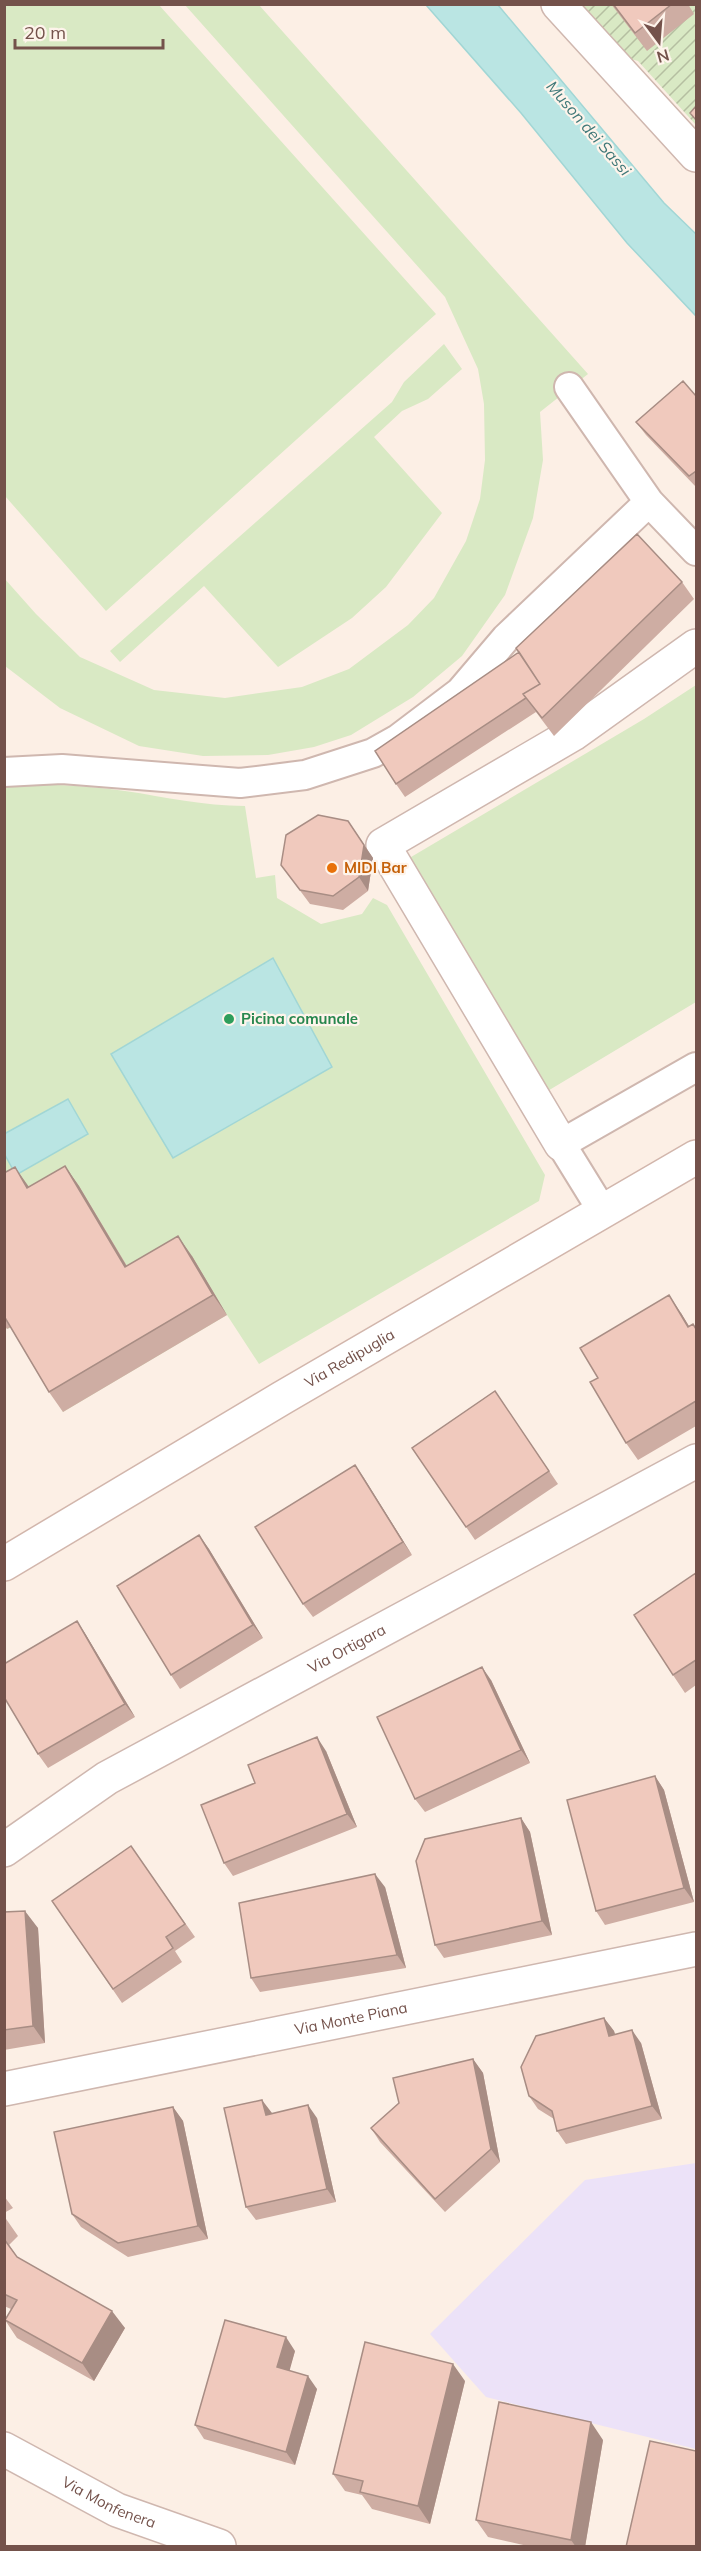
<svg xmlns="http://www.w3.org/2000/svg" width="701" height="2551" font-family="Mulish,sans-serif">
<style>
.education{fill:#ece2f8}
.garden{fill:url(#garden-furrows)}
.pitch{fill:#d9e9c4}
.water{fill:#bae5e3;stroke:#a1d6d5;stroke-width:1.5}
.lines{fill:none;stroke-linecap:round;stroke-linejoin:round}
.lane-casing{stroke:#cfb7af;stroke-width:32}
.street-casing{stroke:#cfb7af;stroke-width:36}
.secondary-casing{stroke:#d2b6ac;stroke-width:36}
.lane{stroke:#fff;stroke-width:28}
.street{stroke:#fff;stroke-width:33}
.secondary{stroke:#fff;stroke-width:33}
.wall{fill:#ceada3}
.shaded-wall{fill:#a88d84}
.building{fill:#f0c9bd;stroke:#a88d84;stroke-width:1.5}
.food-dot{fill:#e8710a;stroke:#fef4eb;stroke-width:2}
.leisure-dot{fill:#2e9e5b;stroke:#fef4eb;stroke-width:2}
.labels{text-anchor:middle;stroke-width:4.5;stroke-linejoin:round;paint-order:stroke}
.food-label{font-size:15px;font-weight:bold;fill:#c56008;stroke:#fef4eb;text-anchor:start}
.leisure-label{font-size:15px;font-weight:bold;fill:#27864d;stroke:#fef4eb;text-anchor:start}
.street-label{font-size:15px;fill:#74524b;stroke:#fef4eb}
.water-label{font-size:16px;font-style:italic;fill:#3f7878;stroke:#fef4eb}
</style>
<defs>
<pattern id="garden-furrows" width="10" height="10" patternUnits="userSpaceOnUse" patternTransform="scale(1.5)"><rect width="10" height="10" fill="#d9e9c4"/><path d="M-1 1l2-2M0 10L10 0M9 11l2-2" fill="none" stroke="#b5bfa1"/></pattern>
</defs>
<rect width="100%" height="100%" fill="#fcefe5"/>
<path class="education" d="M 696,2163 L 696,2449 L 486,2397 L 430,2334 L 585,2180 Z"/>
<path class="garden" d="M 580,5 L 696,5 L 696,125 L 638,61 L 624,57 Z"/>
<path class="pitch" d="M 4,5 L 159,5 L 436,314 L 106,611 L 5,496 Z
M 185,5 L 259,5 L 588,374 L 540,412 L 543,460 L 533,518 L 505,595 L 462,656 L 413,697 L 351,735 L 314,747 L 268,755 L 203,756 L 139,746 L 60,708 L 5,666 L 4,578 L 36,614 L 80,657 L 154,690 L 225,698 L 302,687 L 349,669 L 408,625 L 434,598 L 466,541 L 480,499 L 485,460 L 484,404 L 478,369 L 445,297 Z
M 444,344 L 462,369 L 428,399 L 402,411 L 374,437 L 442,513 L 386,587 L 352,618 L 278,667 L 204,586 L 120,662 L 110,651 L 392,402 L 404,382 Z
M 696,685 L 696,1002 L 546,1092 L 406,860 L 644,719 Z
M 4,784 C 45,784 85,785 125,791 C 166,797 203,806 245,806 L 256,878 L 275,875 L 277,898 L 321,924 L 362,914 L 373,898 L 387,905 L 545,1175 L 539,1201 L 259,1364 L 227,1315 L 63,1412 L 13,1327 L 7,1329 L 5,1325 Z"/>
<path class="water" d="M 426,5 L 498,5 L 664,203 L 696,234 L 696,316 L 627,243 L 521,113 Z
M 273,958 L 332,1067 L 173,1158 L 111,1054 Z
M 68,1099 L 88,1134 L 16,1175 L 5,1155 L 4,1134 Z"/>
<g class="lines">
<defs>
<path id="lane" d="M 569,387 L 649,502
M 4,772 L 62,769 L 240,783 L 305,775 L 373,753 L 398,739 L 460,692 L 506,638 L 649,502 L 696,551
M 603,1212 L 561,1144 L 696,1067"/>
<g id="street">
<path d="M 558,4 L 696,155"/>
<path d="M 561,1144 L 383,845 L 573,734 L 696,646"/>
<path id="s1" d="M 4,1850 L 107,1778 L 696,1461"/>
<path id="s2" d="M 4,2089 L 696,1949"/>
<path id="s3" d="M 4,2449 L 117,2510 L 219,2546"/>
</g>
<g id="secondary">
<path id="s4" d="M 4,1564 L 282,1398 L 696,1157"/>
</g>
</defs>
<use href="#lane" class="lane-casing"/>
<use href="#street" class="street-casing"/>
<use href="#secondary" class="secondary-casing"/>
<use href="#lane" class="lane"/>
<use href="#street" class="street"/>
<use href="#secondary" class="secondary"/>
</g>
<path class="wall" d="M 611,4 L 688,4 L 694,14 L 647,51 Z
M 696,396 L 696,487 L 646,435 L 636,422 Z
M 682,582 L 694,599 L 554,736 L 536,712 L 405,797 L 396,784 Z
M 348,821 L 373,858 L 368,891 L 343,910 L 310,904 L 281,865 Z
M 65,1166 L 79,1186 L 127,1266 L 192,1256 L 227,1315 L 63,1412 L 49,1392 L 11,1327 L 7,1329 L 4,1325 L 4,1173 L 29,1187 Z
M 681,1313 L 689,1326 L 696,1329 L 696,1426 L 638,1460 L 626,1443 L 598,1378 Z
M 495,1391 L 558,1484 L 475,1540 L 412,1448 Z
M 355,1465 L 412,1555 L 313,1617 L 303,1604 Z
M 199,1535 L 209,1549 L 263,1638 L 180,1689 L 171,1675 Z
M 696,1573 L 696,1685 L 685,1693 L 673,1675 Z
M 77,1621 L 86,1635 L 135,1717 L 48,1768 L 38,1754 Z
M 491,1680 L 530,1763 L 425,1812 L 415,1799 Z
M 326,1751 L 357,1827 L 233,1876 L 224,1863 L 255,1783 Z
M 655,1776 L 664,1790 L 694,1902 L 605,1925 L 596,1911 Z
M 521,1818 L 530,1832 L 552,1935 L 444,1958 L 435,1945 Z
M 131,1846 L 195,1937 L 175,1951 L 182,1962 L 122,2003 L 52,1901 Z
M 385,1887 L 406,1968 L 260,1992 L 251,1978 Z
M 4,1912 L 38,1928 L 45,2043 L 4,2050 Z
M 604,2018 L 614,2031 L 615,2034 L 641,2043 L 662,2119 L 566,2144 L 557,2131 L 554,2119 L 538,2109 L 529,2096 Z
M 473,2059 L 483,2073 L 500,2162 L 445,2212 L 380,2142 L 371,2128 Z
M 173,2107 L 183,2121 L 208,2239 L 128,2257 L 81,2227 L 72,2214 Z
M 317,2118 L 336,2202 L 256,2220 L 246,2207 Z
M 4,2196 L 13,2208 L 4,2213 Z
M 4,2216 L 18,2236 L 9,2245 L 17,2257 L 125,2328 L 94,2381 L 17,2338 L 5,2320 L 11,2309 L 4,2306 Z
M 295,2351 L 289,2370 L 317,2389 L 295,2465 L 204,2439 L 195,2425 Z
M 465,2381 L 430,2524 L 372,2509 L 362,2495 L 345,2491 L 333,2474 Z
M 603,2440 L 585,2547 L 532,2547 L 488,2537 L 476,2520 Z"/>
<path class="shaded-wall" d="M 348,821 L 373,858 L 368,891 L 359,877 Z
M 65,1166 L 79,1186 L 139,1287 L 125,1267 Z
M 15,1167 L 29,1187 L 41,1208 L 27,1188 Z
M 178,1236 L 192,1256 L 227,1315 L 213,1295 Z
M 669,1295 L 681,1313 L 696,1338 L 688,1327 Z
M 355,1465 L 364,1478 L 412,1555 L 403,1542 Z
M 199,1535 L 209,1549 L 263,1638 L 253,1625 Z
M 77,1621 L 86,1635 L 135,1717 L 125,1704 Z
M 482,1667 L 491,1680 L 530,1763 L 521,1750 Z
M 317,1737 L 326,1751 L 357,1827 L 347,1814 Z
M 655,1776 L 664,1790 L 694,1902 L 684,1888 Z
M 521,1818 L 530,1832 L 552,1935 L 542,1921 Z
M 375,1874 L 385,1887 L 406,1968 L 397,1955 Z
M 25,1911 L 38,1928 L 45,2043 L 33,2026 Z
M 604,2018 L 614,2031 L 619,2049 L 609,2036 Z
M 632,2030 L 641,2043 L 662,2119 L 652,2106 Z
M 473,2059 L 483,2073 L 500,2162 L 491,2149 Z
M 262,2100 L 272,2113 L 275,2128 L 266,2115 Z
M 308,2105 L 317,2118 L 336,2202 L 327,2189 Z
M 173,2107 L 183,2121 L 208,2239 L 198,2226 Z
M 112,2311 L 125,2328 L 94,2381 L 82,2363 Z
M 286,2337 L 295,2351 L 287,2380 L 277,2367 Z
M 453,2364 L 465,2381 L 430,2524 L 418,2506 Z
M 308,2376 L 317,2389 L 295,2465 L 286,2452 Z
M 591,2422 L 603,2440 L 585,2547 L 576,2547 L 571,2540 Z"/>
<path class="building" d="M 613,4 L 672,4 L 635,33 Z
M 696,106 L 696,120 L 690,113 Z
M 683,381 L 696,396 L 696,471 L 689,476 L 636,422 Z
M 637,534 L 682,582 L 542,718 L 523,694 L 540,684 L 516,648 Z
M 519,652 L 540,684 L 523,694 L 526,698 L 396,784 L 375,751 Z
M 318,815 L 348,821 L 364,845 L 359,877 L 333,896 L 300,890 L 281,865 L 286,835 Z
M 65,1166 L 125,1267 L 178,1236 L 213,1295 L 49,1392 L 4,1316 L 4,1173 L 15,1167 L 27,1188 Z
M 669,1295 L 688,1327 L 693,1324 L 696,1329 L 696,1401 L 626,1443 L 590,1382 L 598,1378 L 580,1348 Z
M 495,1391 L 549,1471 L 466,1527 L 412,1448 Z
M 355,1465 L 403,1542 L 303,1604 L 255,1527 Z
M 199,1535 L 253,1625 L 171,1675 L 117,1586 Z
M 696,1573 L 696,1660 L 673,1675 L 634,1615 Z
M 77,1621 L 125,1704 L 38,1754 L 4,1697 L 4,1664 Z
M 482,1667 L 521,1750 L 415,1799 L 377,1717 Z
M 317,1737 L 347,1814 L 224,1863 L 201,1805 L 255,1783 L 248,1765 Z
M 655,1776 L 684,1888 L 596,1911 L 567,1800 Z
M 521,1818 L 542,1921 L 435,1945 L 416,1861 L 425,1839 Z
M 131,1846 L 185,1924 L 166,1937 L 173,1948 L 113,1989 L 52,1901 Z
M 375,1874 L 397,1955 L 251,1978 L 239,1903 Z
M 25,1911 L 33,2026 L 4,2030 L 4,1912 Z
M 604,2018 L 609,2036 L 632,2030 L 652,2106 L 557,2131 L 552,2111 L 529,2096 L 521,2067 L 536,2036 Z
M 473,2059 L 491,2149 L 435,2199 L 371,2128 L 399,2103 L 393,2078 Z
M 262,2100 L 266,2115 L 308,2105 L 327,2189 L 246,2207 L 224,2108 Z
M 173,2107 L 198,2226 L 118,2243 L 72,2214 L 54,2132 Z
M 4,2239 L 17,2257 L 112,2311 L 82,2363 L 5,2320 L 17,2300 L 4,2294 Z
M 225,2320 L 286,2337 L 277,2367 L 308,2376 L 286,2452 L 195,2425 Z
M 365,2342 L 453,2364 L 418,2506 L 360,2492 L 363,2481 L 333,2474 Z
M 499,2402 L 591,2422 L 571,2540 L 476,2520 Z
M 650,2441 L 696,2451 L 696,2547 L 626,2547 Z"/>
<circle class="food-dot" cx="332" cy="868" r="6"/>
<circle class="leisure-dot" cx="229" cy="1019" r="6"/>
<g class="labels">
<g class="food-label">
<text x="344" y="873">MIDI Bar</text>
</g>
<g class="leisure-label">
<text x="241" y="1024">Picina comunale</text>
</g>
<g class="street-label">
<text dy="5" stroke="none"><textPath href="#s4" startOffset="402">Via Redipuglia</textPath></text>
<text dy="5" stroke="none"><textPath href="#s1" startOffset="398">Via Ortigara</textPath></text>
<text dy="5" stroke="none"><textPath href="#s2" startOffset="354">Via Monte Piana</textPath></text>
<text dy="5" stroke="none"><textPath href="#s3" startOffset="118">Via Monfenera</textPath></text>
</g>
<g class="water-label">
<text transform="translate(589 128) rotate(49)" y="6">Muson dei Sassi</text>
</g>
</g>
<rect width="701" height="2551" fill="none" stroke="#74524b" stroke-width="12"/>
<g transform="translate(659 42) rotate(164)" stroke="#fef4eb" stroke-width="4.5" paint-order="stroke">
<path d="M0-4.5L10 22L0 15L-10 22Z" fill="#74524b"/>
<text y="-9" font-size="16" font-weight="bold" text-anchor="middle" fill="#74524b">N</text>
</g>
<path d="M15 39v9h148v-9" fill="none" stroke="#74524b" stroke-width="3"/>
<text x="24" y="39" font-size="18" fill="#74524b" stroke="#fef4eb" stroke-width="4.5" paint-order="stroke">20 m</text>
</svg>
